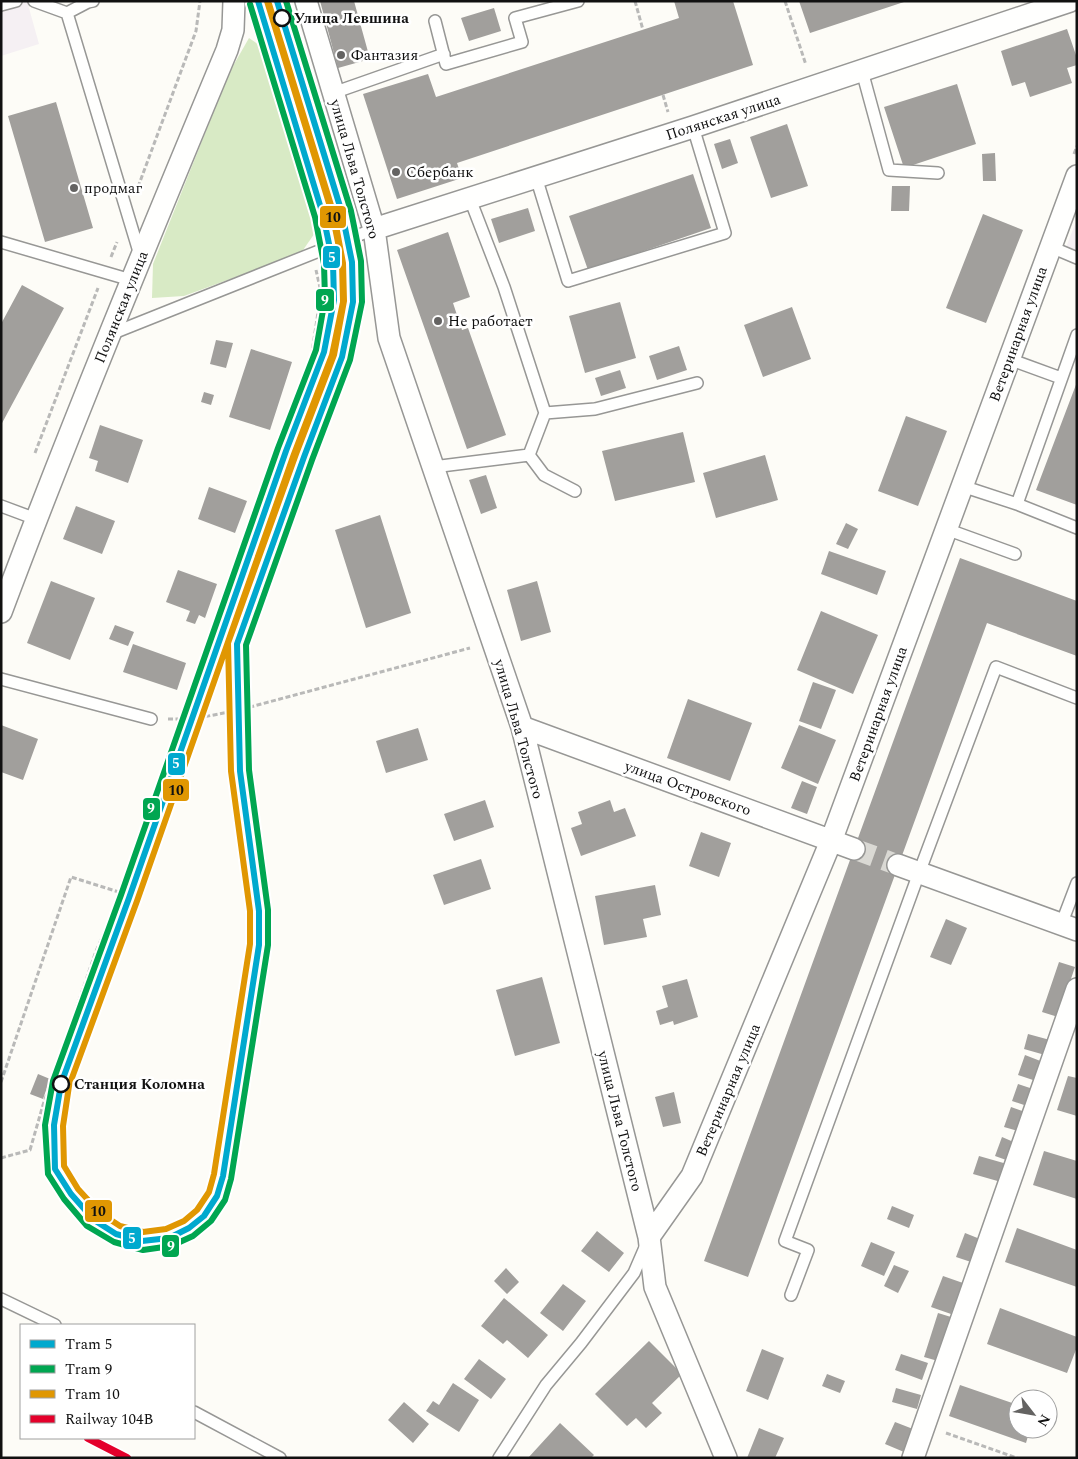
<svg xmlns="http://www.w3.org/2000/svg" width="1078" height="1459" font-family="Spectral,serif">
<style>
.industrial{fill:#f5f0f3}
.forest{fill:#d8eac5}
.building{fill:#a19f9c}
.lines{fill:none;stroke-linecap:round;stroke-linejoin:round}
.street-tunnel{stroke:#dad9d4;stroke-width:21;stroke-dasharray:21 11;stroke-linecap:butt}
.lane-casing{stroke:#979795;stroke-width:14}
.street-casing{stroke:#979795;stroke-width:24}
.path{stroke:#b9b9b8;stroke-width:3;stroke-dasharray:5 2.5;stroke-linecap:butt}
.lane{stroke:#fffffe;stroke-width:11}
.street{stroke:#fffffe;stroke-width:21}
.rail-1-casing{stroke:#fff;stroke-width:11}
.rail-1{stroke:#e4002b;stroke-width:8}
.tram-1-casing{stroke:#fff;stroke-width:10}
.tram-2-casing{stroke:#fff;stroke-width:10}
.tram-3-casing{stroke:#fff;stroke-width:10}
.tram-1{stroke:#00a9ce;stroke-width:6}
.tram-2{stroke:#00a651;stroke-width:6}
.tram-3{stroke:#e09702;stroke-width:6}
.stop-dot{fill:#fff;stroke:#111;stroke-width:2.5}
.poi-dot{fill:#646362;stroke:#fff;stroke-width:2}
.labels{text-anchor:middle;stroke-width:5;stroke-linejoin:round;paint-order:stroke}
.stop-label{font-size:15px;font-weight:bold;fill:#111;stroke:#fff;text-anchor:start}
.poi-label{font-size:15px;fill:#111;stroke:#fff;text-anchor:start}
.street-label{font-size:15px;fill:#111;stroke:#fff}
.line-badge{stroke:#fff;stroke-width:2}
.badge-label{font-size:14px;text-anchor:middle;font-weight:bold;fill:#fff}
.pale-badge-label{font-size:14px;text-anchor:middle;font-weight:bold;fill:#111}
</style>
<rect width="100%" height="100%" fill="#fdfcf7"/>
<path class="industrial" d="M 1,1 L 27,1 L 39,44 L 1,56 Z
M 1077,219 L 1077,254 L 1065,250 Z"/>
<path class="forest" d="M 249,38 L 268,51 L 317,230 L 301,253 L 184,296 L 152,298 L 153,264 L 229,73 Z"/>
<path class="building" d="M 320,1 L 354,1 L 370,59 L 338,68 Z
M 674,1 L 733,1 L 753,65 L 457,163 L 462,178 L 397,199 L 363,94 L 428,74 L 436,97 L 679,18 Z
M 799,1 L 903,1 L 904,2 L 810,33 Z
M 494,8 L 501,31 L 469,41 L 461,18 Z
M 1067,29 L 1077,58 L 1077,65 L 1067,68 L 1072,83 L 1030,97 L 1025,82 L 1012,86 L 1001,51 Z
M 957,84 L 976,144 L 904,168 L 884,107 Z
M 56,102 L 93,228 L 45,242 L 8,116 Z
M 787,124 L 808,186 L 771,198 L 750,137 Z
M 730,139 L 738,163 L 722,169 L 714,144 Z
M 995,153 L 996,181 L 983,181 L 982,154 Z
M 693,174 L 711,228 L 588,270 L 569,216 Z
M 892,186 L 910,186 L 909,211 L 891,211 Z
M 528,208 L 535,231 L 499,243 L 491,219 Z
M 983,214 L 1023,230 L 986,323 L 946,308 Z
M 448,232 L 470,297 L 453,303 L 462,330 L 468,328 L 506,435 L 467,449 L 397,250 Z
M 22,285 L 64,308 L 1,425 L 1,324 Z
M 620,302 L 636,358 L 585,373 L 569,316 Z
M 792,307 L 811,359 L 763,377 L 744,325 Z
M 216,340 L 233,343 L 226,368 L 210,364 Z
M 679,346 L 687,370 L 657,380 L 649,356 Z
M 251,349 L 292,362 L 270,430 L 229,417 Z
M 620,370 L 626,388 L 601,396 L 595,378 Z
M 1077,382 L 1077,505 L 1036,490 Z
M 204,392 L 214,395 L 211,405 L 201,402 Z
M 906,416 L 947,431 L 918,506 L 878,491 Z
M 100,425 L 143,440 L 128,483 L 95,471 L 98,461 L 89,458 Z
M 683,432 L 695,482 L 615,501 L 602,451 Z
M 765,455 L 778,500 L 716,518 L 703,473 Z
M 486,475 L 497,508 L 481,514 L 469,480 Z
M 209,487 L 247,501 L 235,533 L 198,519 Z
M 76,506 L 115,521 L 102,554 L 63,539 Z
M 380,515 L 411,613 L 366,628 L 335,530 Z
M 846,523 L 858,529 L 848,549 L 836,544 Z
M 829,551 L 886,571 L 877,595 L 821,574 Z
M 960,558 L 1077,601 L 1077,656 L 987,623 L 748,1277 L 704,1261 Z
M 178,570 L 217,584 L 205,618 L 199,615 L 195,624 L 186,621 L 190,611 L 166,602 Z
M 51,581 L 95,598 L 70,660 L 27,643 Z
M 537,581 L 551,632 L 521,641 L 507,590 Z
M 821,611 L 878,635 L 853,694 L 797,670 Z
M 115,625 L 134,632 L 128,646 L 109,639 Z
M 133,644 L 186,663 L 177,690 L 123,672 Z
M 813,682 L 836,690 L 821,729 L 799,721 Z
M 688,699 L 752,723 L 730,781 L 667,758 Z
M 1,725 L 38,739 L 23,780 L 1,772 Z
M 799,725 L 836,740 L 818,784 L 781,768 Z
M 418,728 L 428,760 L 386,773 L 376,741 Z
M 802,781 L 817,787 L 807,814 L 791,808 Z
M 485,800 L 494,827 L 454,841 L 444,814 Z
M 610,800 L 614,812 L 625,808 L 636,836 L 581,856 L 571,828 L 582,824 L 578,812 Z
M 701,832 L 731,843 L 719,877 L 689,866 Z
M 481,859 L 491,889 L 444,905 L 433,875 Z
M 655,885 L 661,915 L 643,919 L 647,937 L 604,945 L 595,896 Z
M 946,919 L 967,928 L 951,965 L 930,957 Z
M 1059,962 L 1075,967 L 1058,1017 L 1042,1012 Z
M 542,977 L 560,1043 L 515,1056 L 496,990 Z
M 687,979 L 698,1017 L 674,1025 L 673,1021 L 660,1025 L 656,1011 L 668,1007 L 662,986 Z
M 1028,1034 L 1050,1040 L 1045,1055 L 1024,1049 Z
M 1025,1055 L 1043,1062 L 1036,1081 L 1018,1075 Z
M 38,1074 L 50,1079 L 43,1099 L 30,1094 Z
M 1068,1076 L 1077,1078 L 1077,1116 L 1057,1110 Z
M 1018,1084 L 1033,1089 L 1027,1106 L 1012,1101 Z
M 674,1092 L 681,1123 L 663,1127 L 655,1097 Z
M 1011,1107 L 1025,1112 L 1018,1131 L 1004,1127 Z
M 1002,1137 L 1016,1143 L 1009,1161 L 995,1156 Z
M 1044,1151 L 1077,1161 L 1077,1199 L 1033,1185 Z
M 979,1156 L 1007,1164 L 1001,1182 L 973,1174 Z
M 892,1206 L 914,1215 L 909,1228 L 887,1219 Z
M 1017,1228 L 1077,1250 L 1077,1287 L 1005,1262 Z
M 597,1231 L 624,1253 L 609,1272 L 581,1251 Z
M 965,1233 L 980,1239 L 971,1262 L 956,1257 Z
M 871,1242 L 895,1252 L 884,1276 L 861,1266 Z
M 894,1265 L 909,1271 L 898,1293 L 884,1286 Z
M 506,1268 L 519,1282 L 507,1294 L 494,1281 Z
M 943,1276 L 963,1283 L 951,1314 L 931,1307 Z
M 563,1284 L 586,1301 L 563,1331 L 540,1313 Z
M 504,1298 L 548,1335 L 528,1358 L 507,1340 L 503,1344 L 481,1326 Z
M 1000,1308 L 1077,1337 L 1077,1347 L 1067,1373 L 987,1344 Z
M 938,1313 L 951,1317 L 938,1361 L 924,1357 Z
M 649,1341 L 682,1374 L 652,1403 L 662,1413 L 646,1428 L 636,1418 L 627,1426 L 595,1394 Z
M 762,1349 L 784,1358 L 768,1400 L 746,1391 Z
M 901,1354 L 928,1363 L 922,1380 L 895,1370 Z
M 479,1359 L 506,1379 L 491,1399 L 464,1379 Z
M 827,1374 L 845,1381 L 840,1393 L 822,1386 Z
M 453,1383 L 479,1400 L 459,1432 L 426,1411 L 433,1401 L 439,1405 Z
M 960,1385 L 1018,1405 L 1018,1429 L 1030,1429 L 1026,1443 L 949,1416 Z
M 896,1388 L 921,1395 L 917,1409 L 892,1402 Z
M 404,1402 L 429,1424 L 413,1443 L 388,1420 Z
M 895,1422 L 913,1429 L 904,1452 L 885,1444 Z
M 560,1423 L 594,1455 L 591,1458 L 528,1458 Z
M 759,1428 L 784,1438 L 775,1458 L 747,1458 Z"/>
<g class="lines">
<path class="street-tunnel" d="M 854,849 L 898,865"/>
<defs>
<path id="lane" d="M 34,1 L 67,13
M 93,1 L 88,2 L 67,13 L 140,255
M 1,5 L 16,1
M 435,21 L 446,64 L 522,42 L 515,18 L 578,1
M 862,71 L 889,170 L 938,173
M 333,93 L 444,54
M 536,177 L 568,281 L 725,233 L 693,127
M 470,199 L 504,287 L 545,413
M 1,242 L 131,280
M 1051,247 L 1077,258
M 111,334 L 374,229
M 1009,359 L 1061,378
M 529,455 L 545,413 L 595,409 L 697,383
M 433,467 L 529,455 L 544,475 L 575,491
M 962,486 L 1017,504 L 1077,335
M 1017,504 L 1077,528
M 1,506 L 36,519
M 946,529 L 1015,554
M 1,679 L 151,719
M 1061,925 L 1077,883
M 791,1295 L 808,1250 L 785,1241 L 919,873 L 996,667 L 1077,698
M 1,1299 L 55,1325
M 194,1412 L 280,1458
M 499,1458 L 546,1385 L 581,1343 L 634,1273 L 647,1243"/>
<path id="street" d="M 306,1 L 374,229 L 389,338 L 522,727 L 649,1237 L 655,1287 L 726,1458
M 374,229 L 693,127 L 1070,1
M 1,612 C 72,423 149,237 227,50 L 233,30 L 234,1
M 522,727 L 854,849
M 898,865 L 1077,930
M 649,1237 L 692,1176 L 831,841 L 1077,176
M 913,1458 L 1077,989"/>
</defs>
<use href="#lane" class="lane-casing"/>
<use href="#street" class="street-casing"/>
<path class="path" d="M 635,1 L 643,30
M 785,1 L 806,65
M 663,95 L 668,112
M 1074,154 L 1077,146
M 138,187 L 196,31 L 200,1
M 111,257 L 117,242
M 35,453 L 98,288
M 168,719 L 193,719 L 239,710 L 470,648
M 1,1082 L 71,877 L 122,893 L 182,718 L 310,366 L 321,292 L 316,270
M 1,1158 L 30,1150 L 43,1105 L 96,951 L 122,893
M 946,1433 L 1017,1458"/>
<use href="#lane" class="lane"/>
<use href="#street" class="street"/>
<defs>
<path id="rail-1" d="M 88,1438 L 127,1458"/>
</defs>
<use href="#rail-1" class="rail-1-casing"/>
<use href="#rail-1" class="rail-1"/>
<defs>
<path id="tram-1" d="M 258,1 L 323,215 L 333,263 L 334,300 L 324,352 L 286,451 L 129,898 L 61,1084 L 54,1125 L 55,1169 L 71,1194 L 94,1220 L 116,1234 L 142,1241 L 169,1238 L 189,1228 L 204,1216 L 217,1196 L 223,1176 L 259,945 L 259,911 L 240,771 L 237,644 L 304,457 L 342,357 L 353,302 L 352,262 L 342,213 L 277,1"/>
<path id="tram-2" d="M 250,4 L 315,217 L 324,264 L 325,299 L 316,350 L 278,448 L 121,895 L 53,1081 L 45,1125 L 48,1174 L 64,1199 L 87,1226 L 114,1242 L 143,1250 L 171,1246 L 193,1236 L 211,1221 L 225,1200 L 231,1179 L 268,945 L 268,910 L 249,770 L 246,645 L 312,460 L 350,360 L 362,302 L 361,261 L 351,211 L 286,1"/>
<path id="tram-3" d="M 267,1 L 332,213 L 342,262 L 343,302 L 332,355 L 294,454 L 137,901 L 69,1086 L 63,1126 L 64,1166 L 78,1189 L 100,1213 L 120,1226 L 143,1232 L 166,1229 L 184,1221 L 197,1210 L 209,1192 L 214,1174 L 250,944 L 250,911 L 231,771 L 228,643 L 296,454 L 334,355 L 344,301 L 343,263 L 334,215 L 269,4"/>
</defs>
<use href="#tram-1" class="tram-1-casing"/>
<use href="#tram-2" class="tram-2-casing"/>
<use href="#tram-3" class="tram-3-casing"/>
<use href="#tram-1" class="tram-1"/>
<use href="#tram-2" class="tram-2"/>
<use href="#tram-3" class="tram-3"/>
</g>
<g class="stop-dot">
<circle cx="282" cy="18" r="8"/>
<circle cx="61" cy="1084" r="8"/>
</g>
<g class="poi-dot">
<circle cx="341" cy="55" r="5"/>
<circle cx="396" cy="172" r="5"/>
<circle cx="74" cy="188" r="5"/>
<circle cx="438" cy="321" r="5"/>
</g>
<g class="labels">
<g class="stop-label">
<text x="294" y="23">Улица Левшина</text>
<text x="74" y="1089">Станция Коломна</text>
</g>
<g class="poi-label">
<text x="351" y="60">Фантазия</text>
<text x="406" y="177">Сбербанк</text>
<text x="84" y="193">продмаг</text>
<text x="448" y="326">Не работает</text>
</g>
<g class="street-label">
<text transform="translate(723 117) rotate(-18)" y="5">Полянская улица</text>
<text transform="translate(355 169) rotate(74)" y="5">улица Льва Толстого</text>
<text transform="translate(121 307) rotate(-68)" y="5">Полянская улица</text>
<text transform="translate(1018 334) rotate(-70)" y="5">Ветеринарная улица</text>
<text transform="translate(878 714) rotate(-70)" y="5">Ветеринарная улица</text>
<text transform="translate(519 729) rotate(74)" y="5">улица Льва Толстого</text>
<text transform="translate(688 788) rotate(20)" y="5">улица Островского</text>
<text transform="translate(728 1090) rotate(-67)" y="5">Ветеринарная улица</text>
<text transform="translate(620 1121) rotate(76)" y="5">улица Льва Толстого</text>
</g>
</g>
<g class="line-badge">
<rect x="319" y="205" width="28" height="24" rx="5" fill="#e09702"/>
<rect x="322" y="245" width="19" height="24" rx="5" fill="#00a9ce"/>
<rect x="315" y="288" width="20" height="24" rx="5" fill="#00a651"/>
<rect x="167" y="752" width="19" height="24" rx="5" fill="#00a9ce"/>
<rect x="162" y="778" width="28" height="24" rx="5" fill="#e09702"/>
<rect x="142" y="797" width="19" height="24" rx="5" fill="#00a651"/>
<rect x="84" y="1199" width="29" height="24" rx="5" fill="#e09702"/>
<rect x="122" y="1226" width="20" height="24" rx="5" fill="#00a9ce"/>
<rect x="161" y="1234" width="19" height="24" rx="5" fill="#00a651"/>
</g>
<g class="badge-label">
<text x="332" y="262">5</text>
<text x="325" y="305">9</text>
<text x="176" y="768">5</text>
<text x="151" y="813">9</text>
<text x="132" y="1243">5</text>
<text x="171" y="1251">9</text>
</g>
<g class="pale-badge-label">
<text x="333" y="222">10</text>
<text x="176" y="795">10</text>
<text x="98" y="1216">10</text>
</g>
<rect width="1078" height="1459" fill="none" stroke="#111111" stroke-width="5"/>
<rect x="20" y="1324" width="175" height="115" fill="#ffffff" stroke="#a0a0a0"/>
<rect x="30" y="1340" width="25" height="8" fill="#00a9ce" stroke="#a0a0a0"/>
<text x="65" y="1349" font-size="15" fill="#111111">Tram 5</text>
<rect x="30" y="1365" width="25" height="8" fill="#00a651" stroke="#a0a0a0"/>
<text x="65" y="1374" font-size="15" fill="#111111">Tram 9</text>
<rect x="30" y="1390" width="25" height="8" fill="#e09702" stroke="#a0a0a0"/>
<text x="65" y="1399" font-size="15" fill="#111111">Tram 10</text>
<rect x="30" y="1415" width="25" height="8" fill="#e4002b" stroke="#a0a0a0"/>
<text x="65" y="1424" font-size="15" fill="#111111">Railway 104В</text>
<g transform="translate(1033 1414) rotate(121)"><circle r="24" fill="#ffffff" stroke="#a0a0a0"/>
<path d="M0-4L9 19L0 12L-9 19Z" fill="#646362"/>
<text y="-8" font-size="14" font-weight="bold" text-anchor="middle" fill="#111111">N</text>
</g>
</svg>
